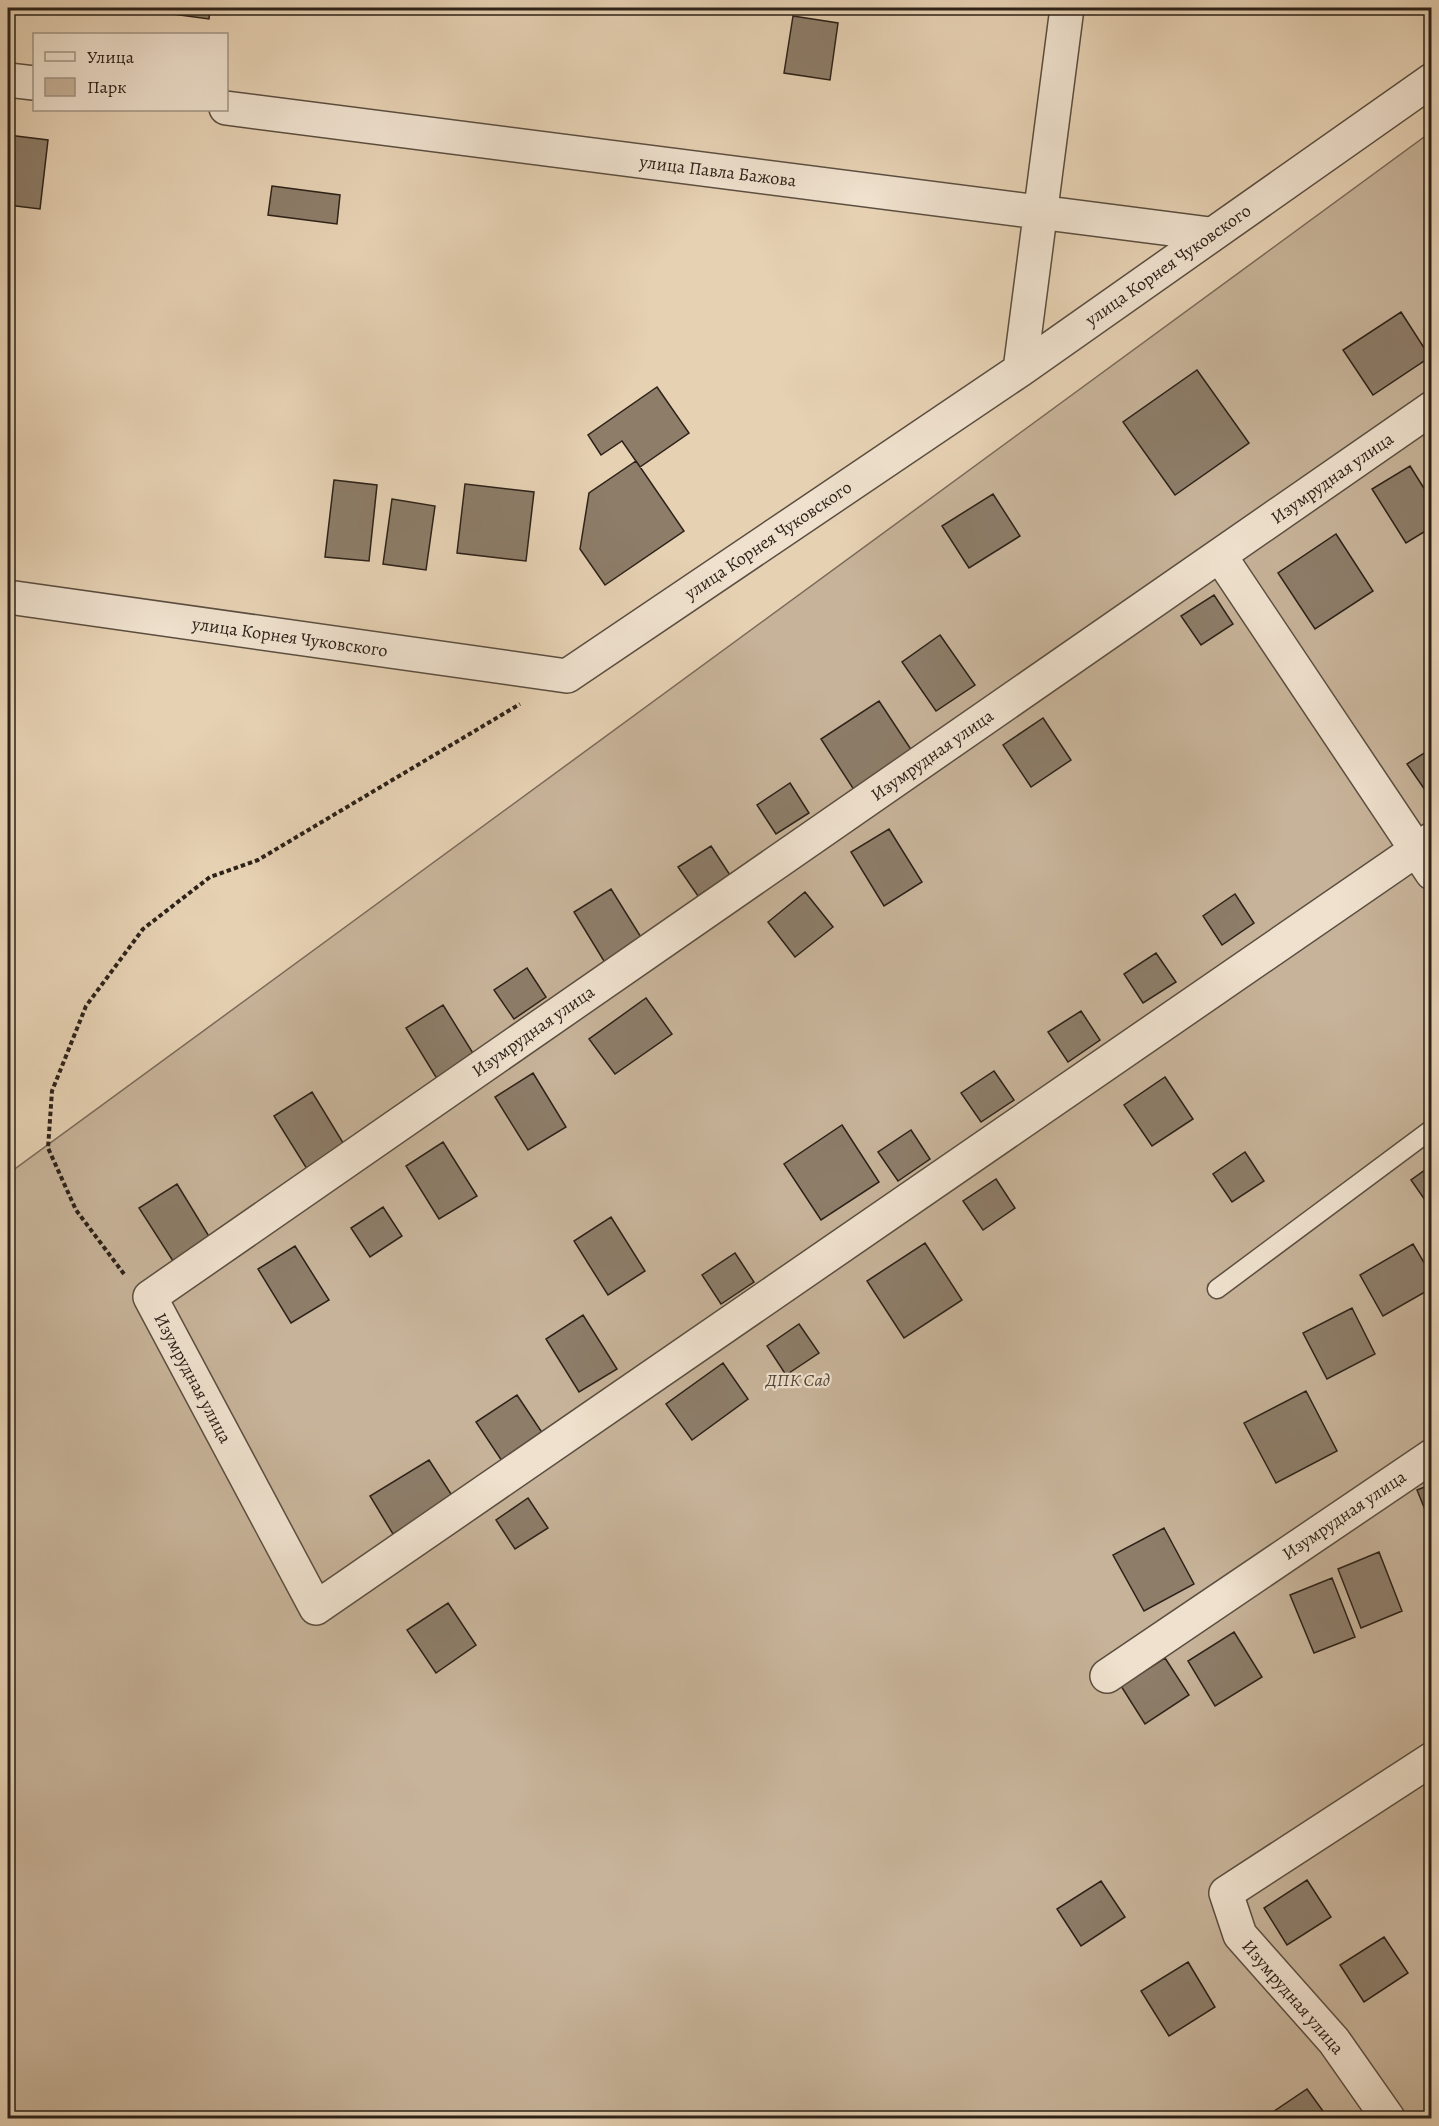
<svg xmlns="http://www.w3.org/2000/svg" width="1439" height="2126" font-family="Alegreya,serif">
<style>
.green{fill:#c7b399;stroke:#7a6a59;stroke-width:1.5}
.building{fill:#8d7d69;stroke:#2d2219;stroke-width:1.5}
.lines{fill:none;stroke-linecap:round;stroke-linejoin:round}
.service-casing{stroke:#5b4e40;stroke-width:21}
.minor-casing{stroke:#5b4e40;stroke-width:36}
.path{stroke:#2d2219;stroke-width:4;stroke-dasharray:4.5 3;stroke-linecap:butt}
.service{stroke:#efe1ce;stroke-width:18}
.minor{stroke:#efe1ce;stroke-width:33}
.labels{text-anchor:middle;stroke-width:4.5;stroke-linejoin:round;paint-order:stroke}
.street-label{font-size:18px;fill:#2d2219;stroke:#efe1ce}
.park-label{font-size:18px;font-style:italic;fill:#544639;stroke:#efe1ce}
</style>
<rect width="100%" height="100%" fill="#e6d1b3"/>
<filter id="stains"><feTurbulence type="fractalNoise" baseFrequency=".00333" numOctaves="4"/><feColorMatrix values="0 0 0 0 .2 0 0 0 0 .09 0 0 0 0 .02 0 0 0 .5 -.17"/></filter>
<radialGradient id="worn" r=".72"><stop offset=".6" stop-color="#630" stop-opacity="0"/><stop offset="1" stop-color="#630" stop-opacity=".3"/></radialGradient>
<path class="green" d="M 1431,132 L 1431,2118 L 8,2118 L 8,1174 Z"/>
<path class="building" d="M 127,8 L 210,8 L 209,19 Z
M 793,16 L 838,23 L 830,80 L 784,73 Z
M 8,135 L 48,140 L 40,209 L 8,205 Z
M 272,186 L 340,195 L 337,224 L 268,215 Z
M 1401,312 L 1430,357 L 1373,395 L 1343,350 Z
M 1197,370 L 1249,443 L 1175,495 L 1123,422 Z
M 657,387 L 689,433 L 640,467 L 622,441 L 601,455 L 588,435 Z
M 636,461 L 684,531 L 605,585 L 580,549 L 589,493 Z
M 1410,466 L 1432,501 L 1432,527 L 1406,543 L 1372,489 Z
M 334,480 L 377,485 L 369,561 L 325,557 Z
M 465,484 L 534,492 L 526,561 L 457,553 Z
M 993,494 L 1020,536 L 969,568 L 942,526 Z
M 392,499 L 435,506 L 426,570 L 383,564 Z
M 1336,534 L 1373,591 L 1315,629 L 1278,573 Z
M 1214,595 L 1233,624 L 1201,645 L 1181,616 Z
M 940,635 L 975,685 L 936,711 L 902,662 Z
M 879,701 L 916,757 L 858,796 L 821,739 Z
M 1043,718 L 1071,760 L 1031,787 L 1003,745 Z
M 1432,748 L 1432,800 L 1407,764 Z
M 790,783 L 809,813 L 776,834 L 757,805 Z
M 889,829 L 922,882 L 884,906 L 851,852 Z
M 711,846 L 730,875 L 698,896 L 678,867 Z
M 611,889 L 644,942 L 607,966 L 574,912 Z
M 805,892 L 833,927 L 795,957 L 768,922 Z
M 1235,894 L 1254,923 L 1222,945 L 1203,916 Z
M 1156,953 L 1176,982 L 1143,1003 L 1124,974 Z
M 527,968 L 546,997 L 514,1019 L 494,990 Z
M 646,998 L 672,1034 L 615,1074 L 589,1039 Z
M 443,1005 L 476,1058 L 439,1082 L 406,1028 Z
M 1081,1011 L 1100,1040 L 1068,1062 L 1048,1032 Z
M 994,1071 L 1014,1100 L 981,1122 L 961,1093 Z
M 533,1073 L 566,1127 L 528,1150 L 495,1097 Z
M 1165,1077 L 1193,1119 L 1152,1146 L 1124,1105 Z
M 312,1092 L 345,1146 L 307,1169 L 274,1116 Z
M 842,1125 L 879,1182 L 821,1220 L 784,1164 Z
M 911,1130 L 930,1159 L 898,1181 L 878,1152 Z
M 443,1142 L 477,1196 L 439,1219 L 406,1166 Z
M 1245,1152 L 1264,1181 L 1232,1202 L 1213,1174 Z
M 1432,1165 L 1432,1210 L 1411,1180 Z
M 996,1179 L 1015,1208 L 983,1230 L 963,1201 Z
M 177,1184 L 210,1238 L 173,1261 L 139,1208 Z
M 383,1207 L 402,1236 L 370,1257 L 351,1228 Z
M 611,1217 L 645,1271 L 608,1295 L 574,1241 Z
M 925,1243 L 962,1300 L 904,1338 L 867,1281 Z
M 1413,1244 L 1432,1276 L 1432,1288 L 1383,1316 L 1360,1275 Z
M 295,1246 L 329,1300 L 291,1323 L 258,1269 Z
M 735,1253 L 754,1282 L 721,1304 L 702,1275 Z
M 1352,1308 L 1375,1354 L 1327,1379 L 1303,1333 Z
M 583,1315 L 617,1369 L 579,1392 L 546,1339 Z
M 799,1324 L 819,1353 L 786,1375 L 767,1346 Z
M 723,1363 L 748,1399 L 692,1440 L 666,1404 Z
M 1306,1391 L 1337,1451 L 1276,1483 L 1244,1423 Z
M 517,1395 L 545,1437 L 504,1464 L 476,1422 Z
M 429,1460 L 453,1497 L 393,1534 L 370,1496 Z
M 1432,1484 L 1432,1527 L 1417,1490 Z
M 528,1498 L 548,1528 L 515,1549 L 496,1520 Z
M 1164,1528 L 1194,1584 L 1144,1611 L 1113,1555 Z
M 1379,1552 L 1402,1611 L 1361,1628 L 1338,1569 Z
M 1332,1578 L 1355,1637 L 1314,1653 L 1290,1595 Z
M 448,1603 L 476,1645 L 436,1673 L 407,1630 Z
M 1234,1632 L 1262,1677 L 1215,1706 L 1188,1661 Z
M 1165,1658 L 1189,1695 L 1145,1724 L 1121,1686 Z
M 1307,1880 L 1331,1917 L 1287,1945 L 1264,1908 Z
M 1101,1881 L 1125,1917 L 1081,1946 L 1057,1909 Z
M 1384,1937 L 1408,1973 L 1364,2002 L 1340,1965 Z
M 1188,1962 L 1215,2007 L 1169,2036 L 1141,1991 Z
M 1307,2089 L 1328,2118 L 1264,2118 Z"/>
<g class="lines">
<defs>
<path id="service" d="M 1217,1289 L 1432,1129"/>
<path id="minor" d="M 8,80 L 34,83
M 226,108 L 1210,234
M 1020,370 L 1067,8
M 1432,408 L 150,1297 L 316,1608 L 1432,839
M 1220,556 L 1432,873
M 8,597 L 567,676 L 1020,370 L 1432,80
M 1107,1676 L 1432,1456
M 1388,2118 L 1334,2041 L 1240,1935 L 1226,1893 L 1432,1759"/>
</defs>
<use href="#service" class="service-casing"/>
<use href="#minor" class="minor-casing"/>
<path class="path" d="M 124,1274 L 76,1210 L 48,1148 L 52,1091 L 86,1006 L 143,929 L 210,877 L 258,860 L 520,704"/>
<use href="#service" class="service"/>
<use href="#minor" class="minor"/>
</g>
<g class="labels">
<g class="street-label">
<text transform="translate(718 171) rotate(7)" y="6">улица Павла Бажова</text>
<text transform="translate(1168 265) rotate(-35)" y="6">улица Корнея Чуковского</text>
<text transform="translate(1332 478) rotate(-35)" y="6">Изумрудная улица</text>
<text transform="translate(768 540) rotate(-34)" y="6">улица Корнея Чуковского</text>
<text transform="translate(290 637) rotate(8)" y="6">улица Корнея Чуковского</text>
<text transform="translate(932 755) rotate(-35)" y="6">Изумрудная улица</text>
<text transform="translate(533 1031) rotate(-35)" y="6">Изумрудная улица</text>
<text transform="translate(193 1378) rotate(62)" y="6">Изумрудная улица</text>
<text transform="translate(1344 1515) rotate(-34)" y="6">Изумрудная улица</text>
<text transform="translate(1293 1997) rotate(49)" y="6">Изумрудная улица</text>
</g>
<g class="park-label">
<text x="798" y="1386">ДПК Сад</text>
</g>
</g>
<rect width="1439" height="2126" fill="none" stroke="#e6d1b3" stroke-width="30"/>
<rect x="9" y="9" width="1421" height="2108" fill="none" stroke="#2d2219" stroke-width="3"/>
<rect x="15" y="15" width="1409" height="2096" fill="none" stroke="#2d2219" stroke-width="1.5"/>
<rect x="33" y="33" width="195" height="78" fill="#efe1ce" stroke="#a19586" stroke-width="1.5"/>
<rect x="45" y="52" width="30" height="9" fill="#efe1ce" stroke="#a19586" stroke-width="1.5"/>
<text x="87" y="63" font-size="18" fill="#2d2219">Улица</text>
<rect x="45" y="78" width="30" height="18" fill="#c7b399" stroke="#a19586" stroke-width="1.5"/>
<text x="87" y="93" font-size="18" fill="#2d2219">Парк</text>
<rect width="100%" height="100%" filter="url(#stains)"/>
<rect width="100%" height="100%" fill="url(#worn)"/>
</svg>
